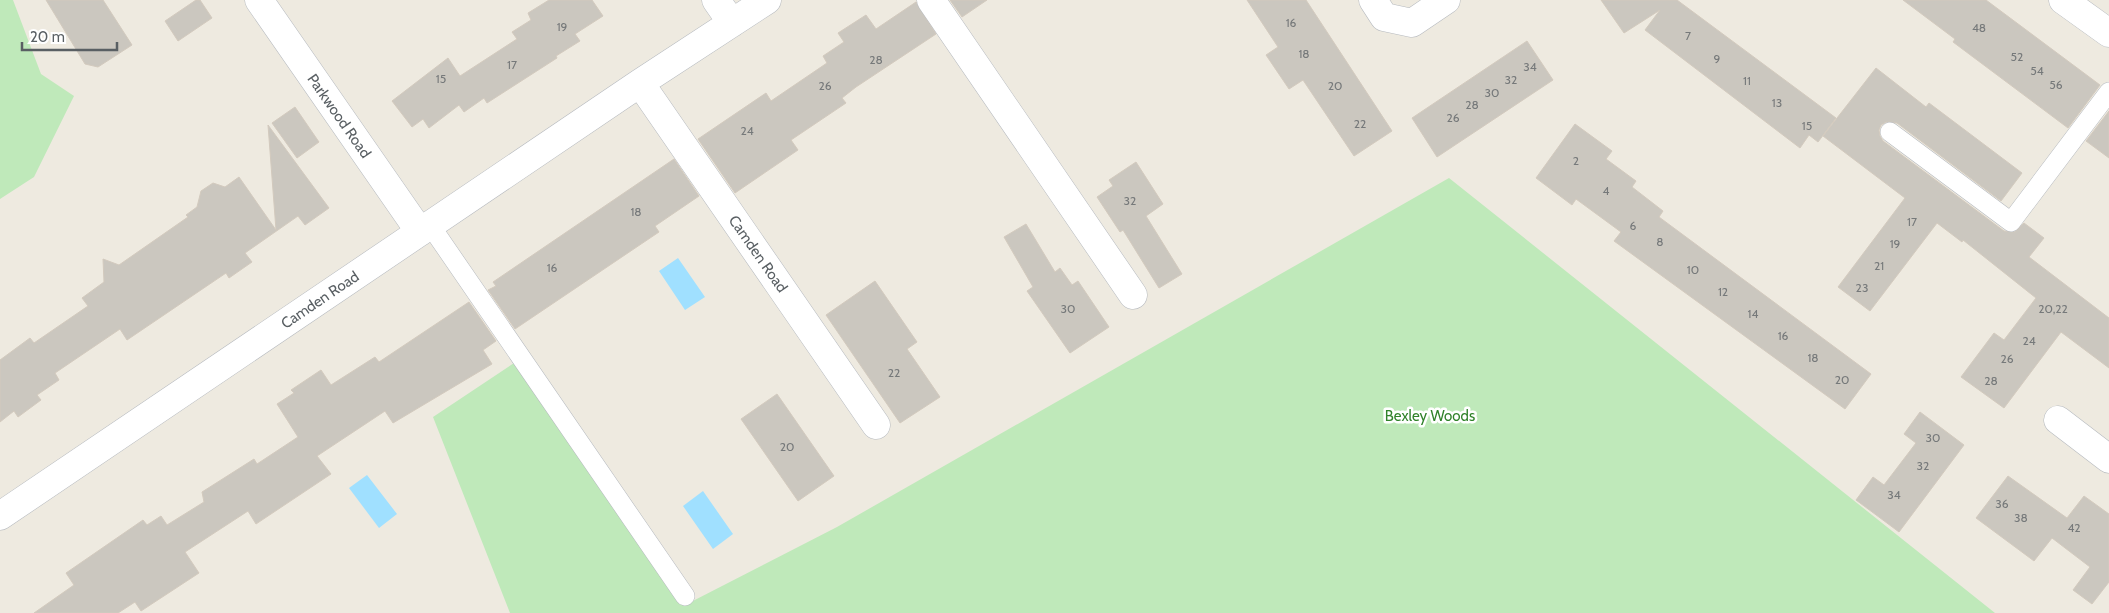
<svg xmlns="http://www.w3.org/2000/svg" width="2109" height="613" font-family="Cabin,sans-serif">
<style>
.green{fill:#bfe9ba}
.water{fill:#a0e0ff}
.building{fill:#cbc7bf;stroke:#d3cabe}
.lines{fill:none;stroke-linecap:round;stroke-linejoin:round}
.service-casing{stroke:#b6babf;stroke-width:20}
.minor-casing{stroke:#b6babf;stroke-width:29}
.service{stroke:#fff;stroke-width:19}
.minor{stroke:#fff;stroke-width:28}
.labels{text-anchor:middle;stroke-width:5;stroke-linejoin:round;paint-order:stroke}
.number-label{font-size:12px;fill:#76797a}
.street-label{font-size:15px;fill:#595f63;stroke:#fff}
.park-label{font-size:15px;fill:#30822a;stroke:#fff}
</style>
<rect width="100%" height="100%" fill="#eeeae0"/>
<path class="green" d="M 0,0 L 13,0 L 41,74 L 74,96 L 34,177 L 0,199 Z
M 1449,178 L 1995,613 L 510,613 L 433,417 L 523,357 L 685,605 L 837,527 Z"/>
<path class="water" d="M 678,258 L 705,297 L 685,310 L 659,271 Z
M 367,475 L 397,514 L 379,528 L 349,488 Z
M 703,491 L 733,534 L 713,549 L 683,506 Z"/>
<path class="building" d="M 46,0 L 103,0 L 132,45 L 98,67 L 85,64 Z
M 196,0 L 200,0 L 212,18 L 178,41 L 165,21 Z
M 549,0 L 592,0 L 603,16 L 575,34 L 580,41 L 556,56 L 557,58 L 487,103 L 484,98 L 464,112 L 459,105 L 429,128 L 423,119 L 412,127 L 392,101 L 448,58 L 460,76 L 517,39 L 512,32 L 531,20 L 528,13 Z
M 950,0 L 987,0 L 962,17 Z
M 1247,0 L 1306,0 L 1392,131 L 1354,156 L 1303,80 L 1289,89 L 1266,55 L 1278,47 Z
M 1601,0 L 1677,0 L 1836,118 L 1818,142 L 1809,135 L 1800,148 L 1645,30 L 1660,10 L 1624,33 Z
M 1903,0 L 1986,0 L 2100,85 L 2068,128 L 1953,42 L 1955,39 Z
M 916,2 L 936,34 L 856,87 L 842,98 L 846,103 L 791,140 L 798,150 L 735,193 L 698,139 L 766,93 L 771,101 L 827,63 L 823,56 L 844,42 L 838,33 L 866,15 L 876,29 Z
M 1527,41 L 1553,80 L 1437,157 L 1412,118 Z
M 1876,68 L 1926,107 L 1929,103 L 2022,173 L 2001,201 L 1897,123 L 1886,122 L 1881,125 L 1879,130 L 1880,136 L 1883,141 L 2004,231 L 2015,232 L 2024,223 L 2044,238 L 2029,257 L 2109,318 L 2109,368 L 2061,332 L 2004,408 L 1961,377 L 1994,333 L 2004,340 L 2036,298 L 1963,240 L 1962,242 L 1937,223 L 1870,311 L 1838,287 L 1905,198 L 1823,136 Z
M 295,107 L 319,142 L 297,158 L 272,123 Z
M 2109,111 L 2109,158 L 2086,141 Z
M 1575,124 L 1612,151 L 1606,159 L 1636,181 L 1632,187 L 1663,211 L 1659,217 L 1871,374 L 1845,409 L 1614,241 L 1621,232 L 1576,199 L 1572,205 L 1536,178 Z
M 268,125 L 329,208 L 305,225 L 298,216 L 245,253 L 252,262 L 229,278 L 226,273 L 127,340 L 120,329 L 55,373 L 59,380 L 37,395 L 41,400 L 18,417 L 14,411 L 0,422 L 0,360 L 30,338 L 34,343 L 88,306 L 82,298 L 104,282 L 103,259 L 119,265 L 188,217 L 186,215 L 197,207 L 201,191 L 213,183 L 225,187 L 239,177 L 276,230 Z
M 674,159 L 699,196 L 655,226 L 659,232 L 515,329 L 488,290 L 496,286 L 493,282 Z
M 1136,162 L 1163,204 L 1146,216 L 1182,274 L 1159,288 L 1123,230 L 1120,232 L 1097,197 L 1113,186 L 1109,180 Z
M 1026,224 L 1055,272 L 1060,268 L 1072,285 L 1078,281 L 1109,327 L 1070,353 L 1027,291 L 1033,287 L 1004,237 Z
M 875,281 L 917,342 L 907,349 L 940,397 L 900,423 L 826,315 Z
M 469,302 L 496,341 L 483,350 L 492,364 L 393,423 L 385,411 L 317,456 L 331,474 L 256,524 L 248,511 L 185,552 L 199,573 L 141,611 L 135,602 L 118,613 L 34,613 L 74,585 L 66,573 L 143,520 L 147,525 L 161,516 L 167,525 L 204,502 L 202,492 L 254,459 L 257,464 L 298,437 L 277,404 L 294,393 L 291,390 L 321,370 L 331,385 L 375,357 L 379,362 Z
M 777,394 L 834,476 L 798,501 L 741,419 Z
M 1920,412 L 1964,445 L 1899,532 L 1856,500 L 1873,477 L 1884,485 L 1916,443 L 1904,434 Z
M 2008,476 L 2067,518 L 2084,496 L 2109,514 L 2109,582 L 2092,604 L 2073,590 L 2090,567 L 2052,538 L 2034,561 L 1976,518 Z"/>
<g class="lines">
<defs>
<path id="service" d="M 1890,132 L 2011,222 L 2109,92
M 430,225 L 685,596"/>
<path id="minor" d="M 259,0 L 420,232
M 716,0 L 732,23
M 931,0 L 1133,295
M 1373,0 L 1384,17 L 1412,23 L 1446,0
M 2063,0 L 2109,33
M 640,83 L 876,425
M 2058,420 L 2109,459
M 0,516 L 640,83 L 767,0"/>
</defs>
<use href="#service" class="service-casing"/>
<use href="#minor" class="minor-casing"/>
<use href="#service" class="service"/>
<use href="#minor" class="minor"/>
</g>
<g class="labels">
<g class="number-label">
<text x="1291" y="27">16</text>
<text x="562" y="31">19</text>
<text x="1979" y="32">48</text>
<text x="1688" y="40">7</text>
<text x="1304" y="58">18</text>
<text x="2017" y="61">52</text>
<text x="1717" y="63">9</text>
<text x="876" y="64">28</text>
<text x="512" y="69">17</text>
<text x="1530" y="71">34</text>
<text x="2037" y="75">54</text>
<text x="441" y="83">15</text>
<text x="1511" y="84">32</text>
<text x="1747" y="85">11</text>
<text x="2056" y="89">56</text>
<text x="825" y="90">26</text>
<text x="1335" y="90">20</text>
<text x="1492" y="97">30</text>
<text x="1777" y="107">13</text>
<text x="1472" y="109">28</text>
<text x="1453" y="122">26</text>
<text x="1360" y="128">22</text>
<text x="1807" y="130">15</text>
<text x="747" y="135">24</text>
<text x="1576" y="165">2</text>
<text x="1606" y="195">4</text>
<text x="1130" y="205">32</text>
<text x="636" y="216">18</text>
<text x="1912" y="226">17</text>
<text x="1633" y="230">6</text>
<text x="1660" y="246">8</text>
<text x="1895" y="248">19</text>
<text x="1879" y="270">21</text>
<text x="552" y="272">16</text>
<text x="1693" y="274">10</text>
<text x="1862" y="292">23</text>
<text x="1723" y="296">12</text>
<text x="1068" y="313">30</text>
<text x="2053" y="313">20,22</text>
<text x="1753" y="318">14</text>
<text x="1783" y="340">16</text>
<text x="2029" y="345">24</text>
<text x="1813" y="362">18</text>
<text x="2007" y="363">26</text>
<text x="894" y="377">22</text>
<text x="1842" y="384">20</text>
<text x="1991" y="385">28</text>
<text x="1933" y="442">30</text>
<text x="787" y="451">20</text>
<text x="1923" y="470">32</text>
<text x="1894" y="499">34</text>
<text x="2002" y="508">36</text>
<text x="2021" y="522">38</text>
<text x="2074" y="532">42</text>
</g>
<g class="street-label">
<text transform="translate(339 116) rotate(55)" y="5">Parkwood Road</text>
<text transform="translate(758 254) rotate(55)" y="5">Camden Road</text>
<text transform="translate(320 300) rotate(-34)" y="5">Camden Road</text>
</g>
<g class="park-label">
<text x="1430" y="421">Bexley Woods</text>
</g>
</g>
<path d="M22 42v8h95v-8" fill="none" stroke="#595f63" stroke-width="2.5"/>
<text x="30" y="42" font-size="15" fill="#595f63" stroke="#ffffff" stroke-width="4" paint-order="stroke">20 m</text>
</svg>
